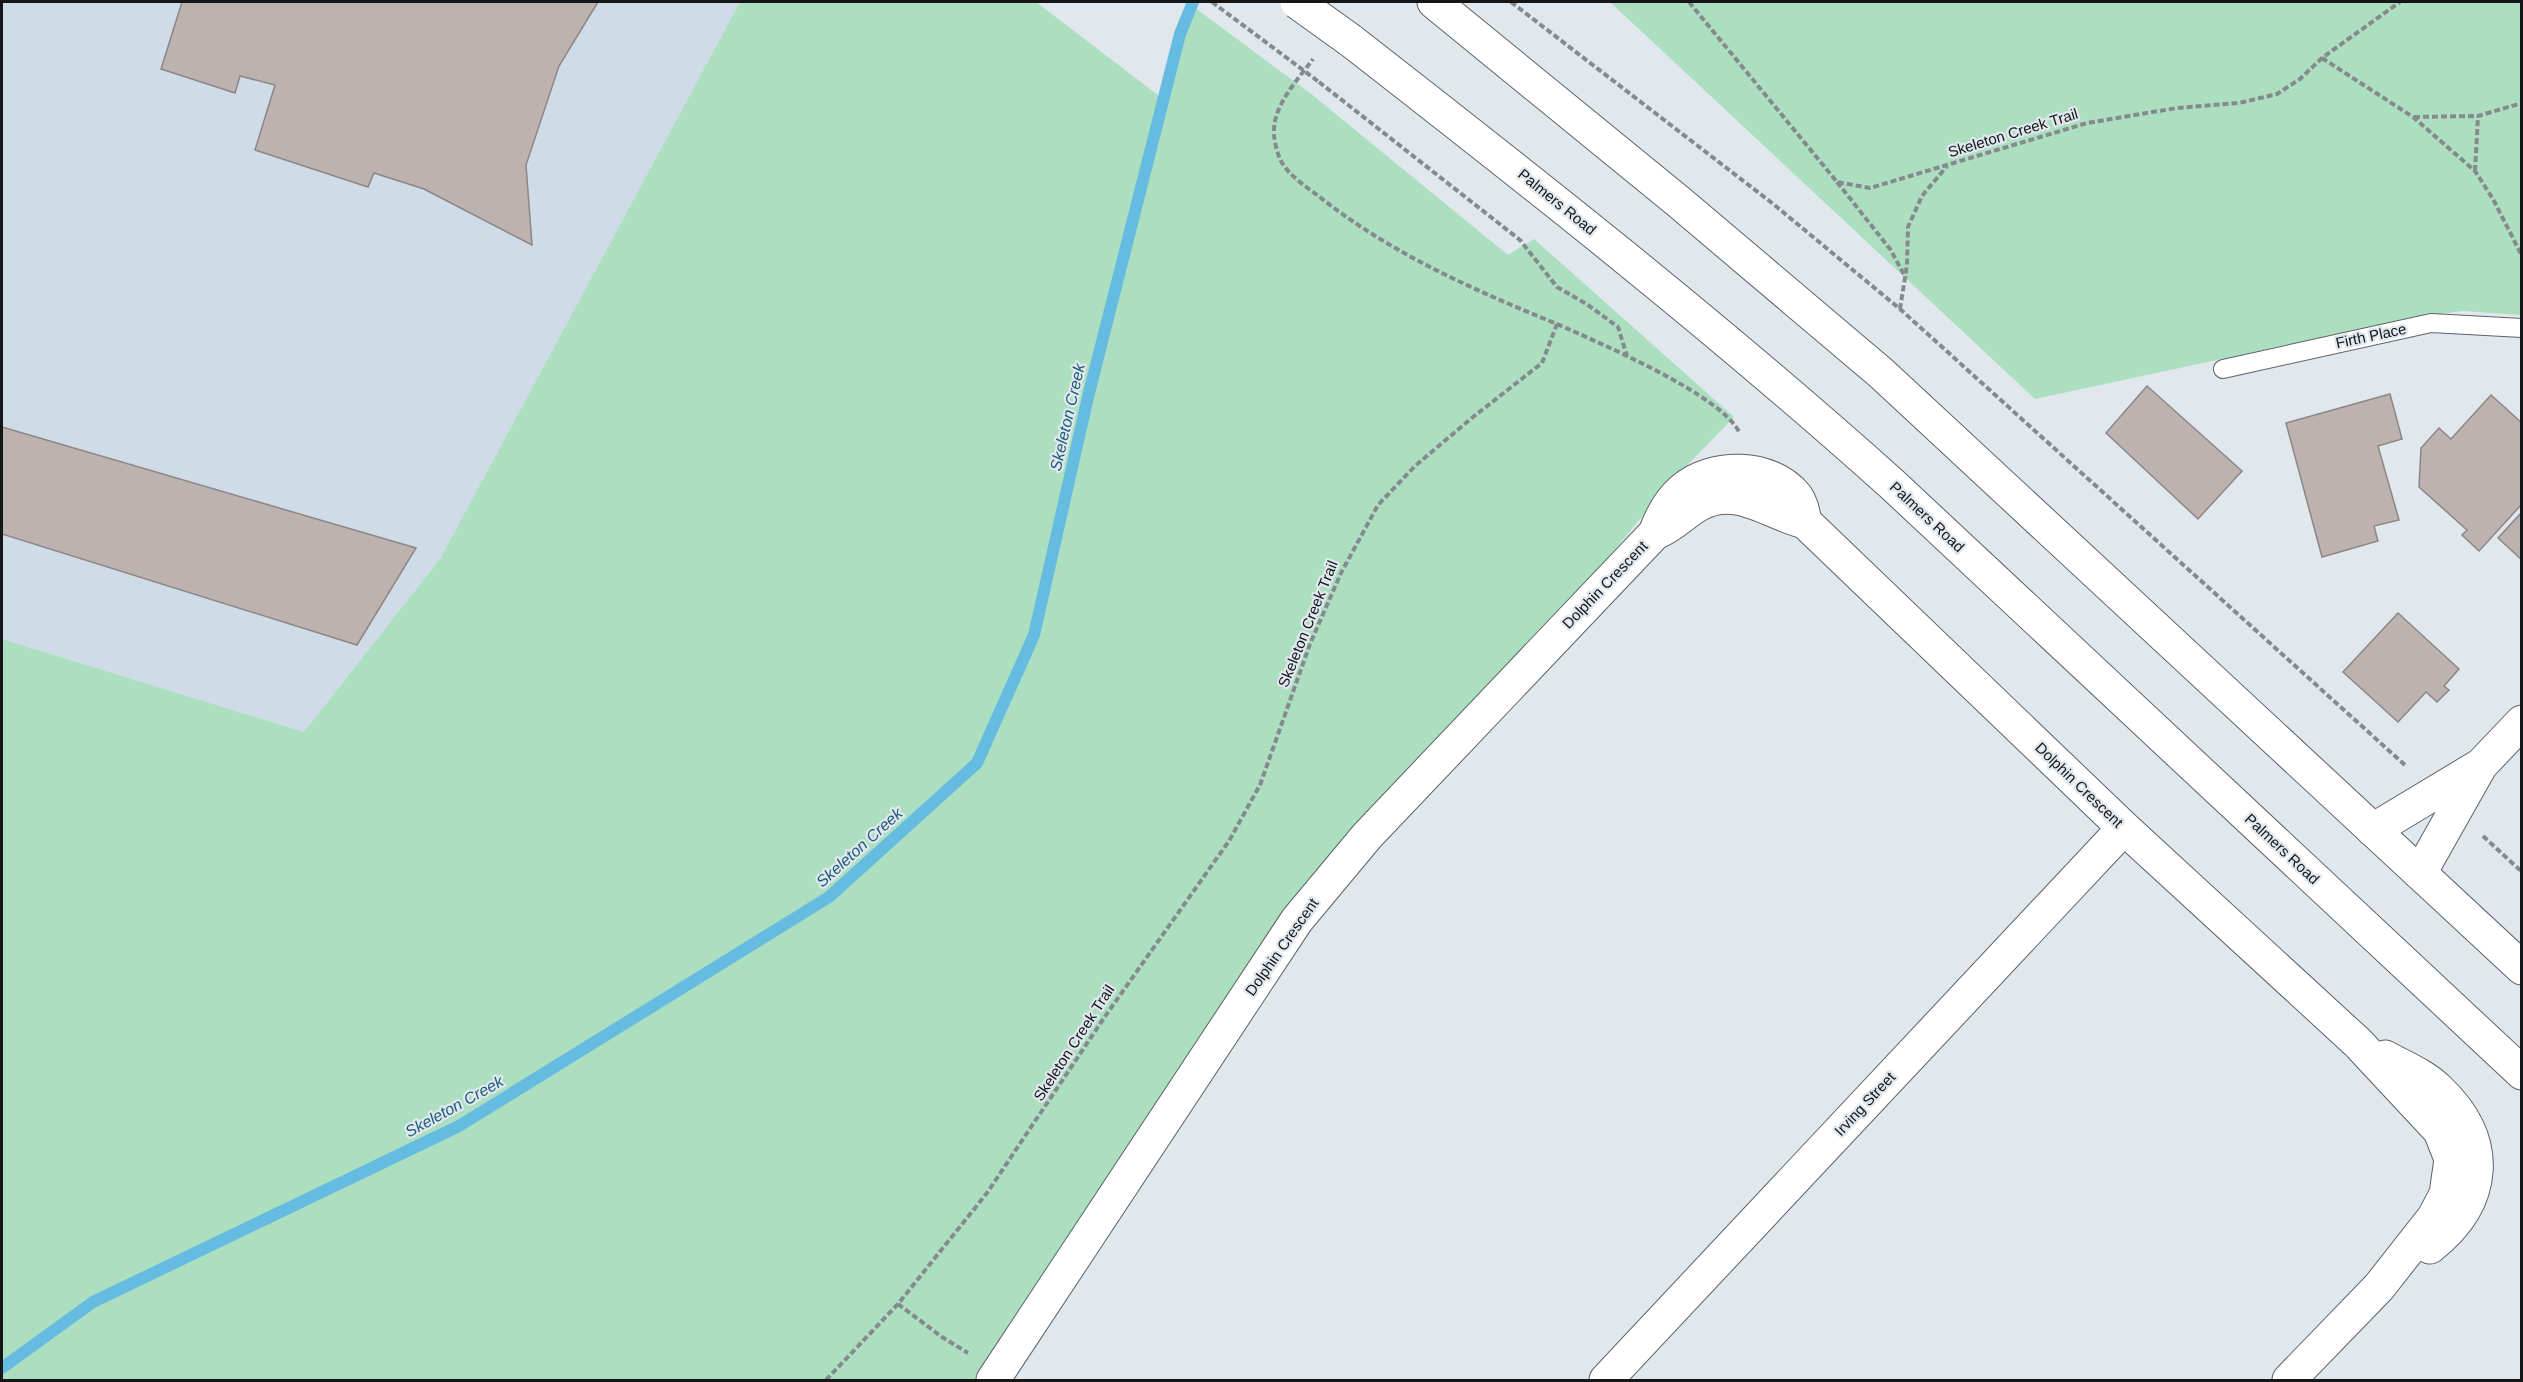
<svg xmlns="http://www.w3.org/2000/svg" width="2523" height="1382" font-family="Helvetica,sans-serif">
<style>
.built{fill:#cfdbe7}
.green{fill:#acdec0}
.lines{fill:none;stroke-linecap:round;stroke-linejoin:round}
.stream{stroke:#66bbe0;stroke-width:12}
.building{fill:#bcb3b1;stroke:#8e8684;stroke-width:1.5}
.lane-casing{stroke:#5d6268;stroke-width:20}
.street-casing{stroke:#5d6268;stroke-width:35}
.secondary-casing{stroke:#5d6268;stroke-width:35}
.path{stroke:#858a8e;stroke-width:4;stroke-dasharray:6 3;stroke-linecap:butt}
.lane{stroke:#fff;stroke-width:18}
.street{stroke:#fff;stroke-width:33}
.secondary{stroke:#fff;stroke-width:33}
.secondary-bridge-casing{stroke:#5d6268;stroke-width:35;stroke-linecap:butt}
.path-bridge{stroke:#858a8e;stroke-width:4;stroke-dasharray:6 3;stroke-linecap:butt}
.secondary-bridge{stroke:#fff;stroke-width:33}
.labels{text-anchor:middle;stroke-width:4.5;stroke-linejoin:round;paint-order:stroke}
.street-label{font-size:15px;fill:#141618;stroke:#e0e7ed}
.water-label{font-size:16px;font-style:italic;fill:#1b5d77;stroke:#e0e7ed}
</style>
<rect width="100%" height="100%" fill="#e0e7ed"/>
<path class="built" d="M 2,2 L 740,2 L 440,559 L 304,732 L 2,639 Z"/>
<path class="green" d="M 740,2 L 1036,2 L 1163,99 L 1180,34 L 1191,5 L 1310,93 L 1508,255 L 1534,239 L 1734,417 L 1668,485 L 1579,593 L 1309,884 L 978,1380 L 2,1380 L 2,639 L 304,732 L 440,559 Z
M 1610,2 L 2521,2 L 2521,315 L 2463,311 L 2412,318 L 2035,399 Z"/>
<g class="lines">
<path class="stream" d="M 2,1368 L 93,1302 L 459,1126 L 829,897 L 977,763 L 1034,635 L 1088,397 L 1180,34 L 1193,2"/>
</g>
<path class="building" d="M 182,2 L 598,2 L 559,66 L 526,165 L 532,245 L 424,189 L 374,173 L 368,187 L 255,150 L 275,85 L 240,76 L 235,93 L 161,69 Z
M 2147,386 L 2242,471 L 2198,519 L 2106,433 Z
M 2390,394 L 2402,439 L 2378,446 L 2399,520 L 2374,526 L 2378,541 L 2322,557 L 2286,423 Z
M 2491,395 L 2522,423 L 2522,504 L 2479,551 L 2462,535 L 2467,530 L 2419,487 L 2421,448 L 2439,428 L 2451,439 Z
M 2,427 L 416,548 L 357,645 L 2,534 Z
M 2522,512 L 2522,560 L 2498,538 Z
M 2398,613 L 2459,669 L 2444,686 L 2449,690 L 2437,702 L 2426,692 L 2398,722 L 2343,672 Z"/>
<g class="lines">
<defs>
<path id="lane" d="M 2223,369 L 2431,323 L 2522,328"/>
<path id="street" d="M 1655,533 C 1673,526 1682,514 1698,505 C 1735,483 1769,513 1805,522 L 2124,828 L 2358,1043 L 2440,1131 L 2451,1159 L 2446,1194 L 2434,1217 L 2379,1287 L 2289,1380
M 2373,830 L 2481,765
M 2420,873 L 2481,765 L 2522,722
M 2385,1057 C 2403,1067 2424,1075 2439,1090 C 2493,1142 2487,1202 2430,1247
M 993,1380 L 1297,920 L 1367,836 L 1655,533 C 1661,517 1669,501 1682,490 C 1712,464 1770,464 1796,496 C 1802,504 1803,513 1805,522
M 1606,1380 L 2124,828"/>
<path id="secondary" d="M 1434,2 L 1679,202 L 1881,373 L 2522,968
M 1350,40 C 1535,184 1718,328 1893,485 L 2522,1073"/>
</defs>
<use href="#lane" class="lane-casing"/>
<use href="#street" class="street-casing"/>
<use href="#secondary" class="secondary-casing"/>
<path class="path" d="M 1511,2 L 1772,203 L 1900,309 L 2406,766
M 1689,2 L 1837,182 L 1870,188 L 2087,123 L 2177,108 L 2239,103 L 2277,94 L 2300,79 L 2322,58 L 2400,2
M 2322,58 L 2413,117 L 2475,171 L 2493,199 L 2522,256
M 1319,82 L 1520,240 L 1557,287 L 1588,305 L 1618,327 L 1627,356
M 2414,117 L 2478,116 L 2522,103
M 2475,171 L 2478,116
M 1837,182 L 1890,249 L 1906,278
M 1900,309 L 1907,265 L 1908,227 L 1922,196 L 1947,166
M 1557,324 C 1597,342 1725,396 1740,434
M 2483,836 L 2522,872
M 898,1304 L 942,1337 L 968,1353
M 826,1380 L 898,1304 L 987,1193 L 1106,1015 L 1229,841 L 1260,785 L 1310,644 L 1341,573 L 1378,505 L 1415,466 L 1473,417 L 1542,363 L 1557,324 C 1474,290 1392,254 1321,198 C 1307,187 1290,177 1281,161 C 1277,153 1275,143 1274,135 C 1272,106 1297,81 1313,59"/>
<use href="#lane" class="lane"/>
<use href="#street" class="street"/>
<use href="#secondary" class="secondary"/>
<defs>
<path id="secondary-bridge" d="M 1297,2 L 1350,40"/>
</defs>
<use href="#secondary-bridge" class="secondary-bridge-casing"/>
<path class="path-bridge" d="M 1212,2 L 1319,82"/>
<use href="#secondary-bridge" class="secondary-bridge"/>
</g>
<g class="labels">
<g class="street-label">
<text transform="translate(2013 133) rotate(-17)" y="5">Skeleton Creek Trail</text>
<text transform="translate(1557 202) rotate(39)" y="5">Palmers Road</text>
<text transform="translate(2371 336) rotate(-12)" y="5">Firth Place</text>
<text transform="translate(1927 517) rotate(43)" y="5">Palmers Road</text>
<text transform="translate(1605 585) rotate(-46)" y="5">Dolphin Crescent</text>
<text transform="translate(1308 624) rotate(-68)" y="5">Skeleton Creek Trail</text>
<text transform="translate(2079 785) rotate(44)" y="5">Dolphin Crescent</text>
<text transform="translate(2282 849) rotate(43)" y="5">Palmers Road</text>
<text transform="translate(1282 947) rotate(-55)" y="5">Dolphin Crescent</text>
<text transform="translate(1074 1043) rotate(-57)" y="5">Skeleton Creek Trail</text>
<text transform="translate(1865 1104) rotate(-47)" y="5">Irving Street</text>
</g>
<g class="water-label">
<text transform="translate(1067 417) rotate(-77)" y="6">Skeleton Creek</text>
<text transform="translate(859 847) rotate(-42)" y="6">Skeleton Creek</text>
<text transform="translate(454 1106) rotate(-29)" y="6">Skeleton Creek</text>
</g>
</g>
<rect width="2523" height="1382" fill="none" stroke="#141618" stroke-width="6"/>
</svg>
